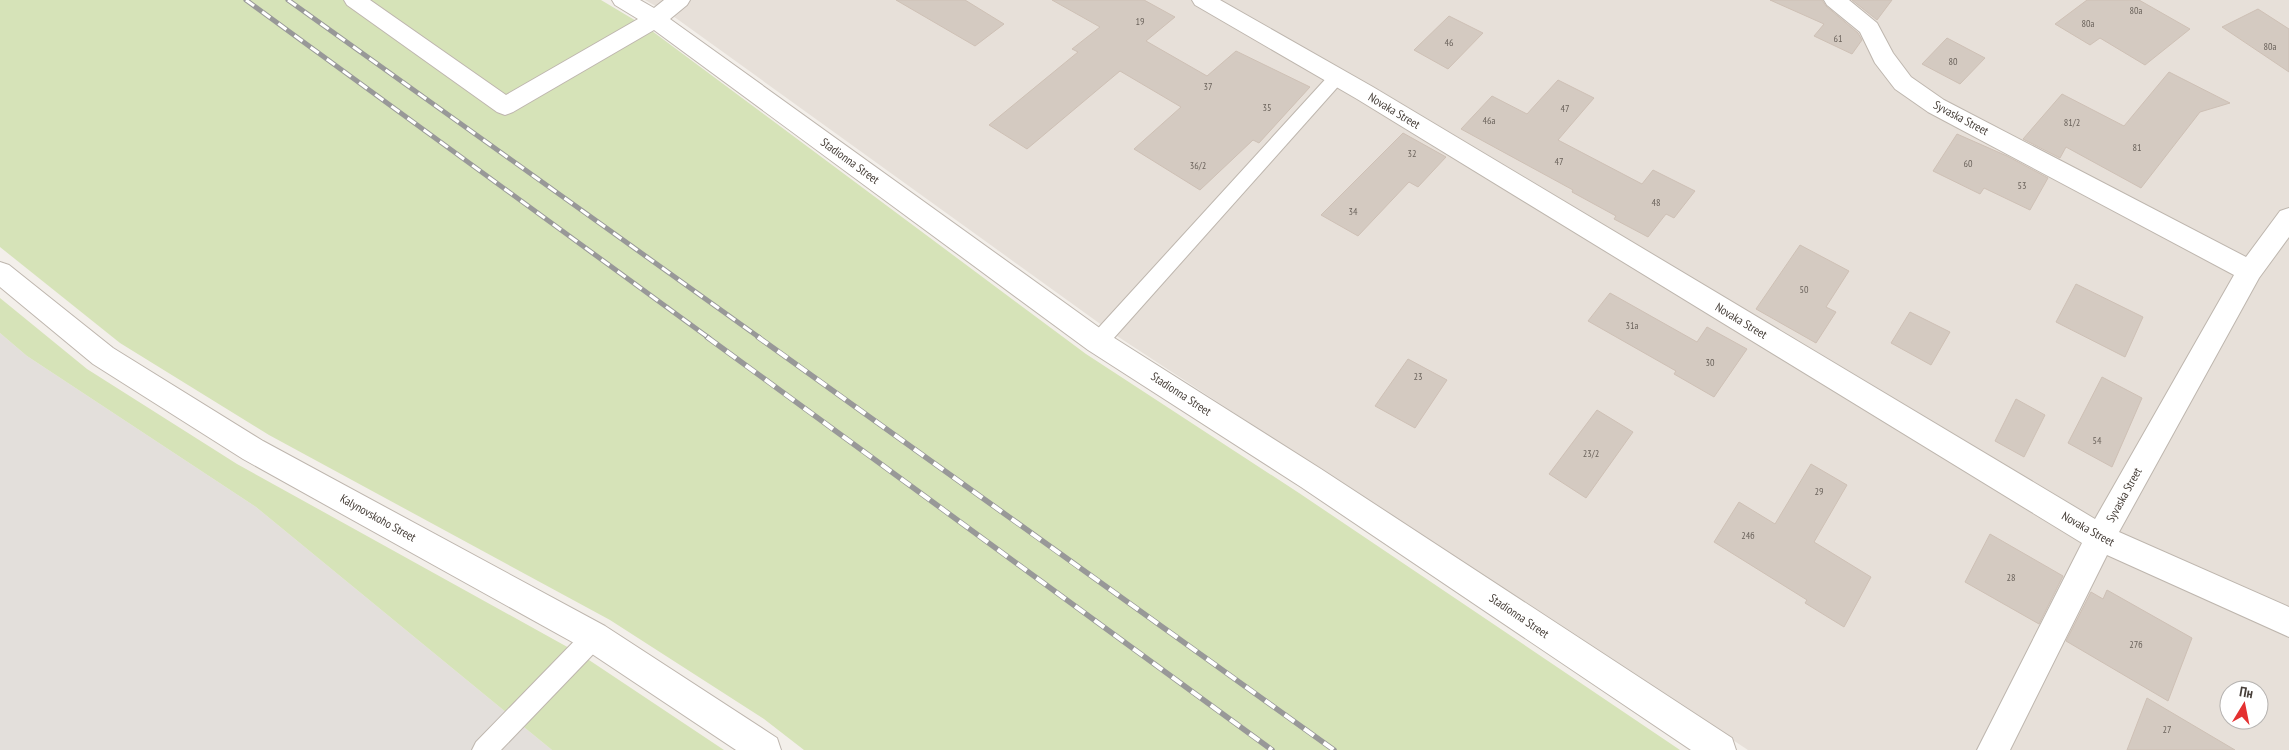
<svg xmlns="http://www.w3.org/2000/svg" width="2289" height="750" font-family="'PT Sans Narrow',sans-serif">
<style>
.residential{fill:#e7e0d9;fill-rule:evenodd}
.industrial{fill:#e3dfdb}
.green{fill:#d6e3b8}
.building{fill:#d4cac1;stroke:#cec0b5}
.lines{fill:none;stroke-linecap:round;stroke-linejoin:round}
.service-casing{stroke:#beb6ae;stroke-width:2}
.minor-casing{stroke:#beb6ae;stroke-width:2}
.tertiary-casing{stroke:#beb6ae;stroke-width:2}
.service{fill:#fff;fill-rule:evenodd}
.minor{fill:#fff;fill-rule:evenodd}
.tertiary{fill:#fff;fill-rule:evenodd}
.rail-far1-casing{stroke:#989898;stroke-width:5}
.rail-casing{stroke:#989898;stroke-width:5.5}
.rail-far1{stroke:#fff;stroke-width:3;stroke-dasharray:10;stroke-linecap:butt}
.rail{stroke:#fff;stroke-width:4;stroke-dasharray:12;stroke-linecap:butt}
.labels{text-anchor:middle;stroke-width:5;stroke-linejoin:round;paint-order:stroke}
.number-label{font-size:10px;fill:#6a625b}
.street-label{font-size:12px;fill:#473f39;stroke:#fff}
</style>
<rect width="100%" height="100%" fill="#f3efea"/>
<path class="residential" d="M 645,0 L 2289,0 L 2289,750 L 1748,750 L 1117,336 L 673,16 ZM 2229,690 L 2259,690 L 2259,720 L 2229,720 Z"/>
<path class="industrial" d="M 0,333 L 27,356 L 256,507 L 552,750 L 0,750 Z"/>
<path class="green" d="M 0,0 L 601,0 L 648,28 L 1086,354 L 1299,493 L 1680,750 L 804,750 L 764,719 L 610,620 L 269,435 L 120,343 L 0,247 Z
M 0,298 L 87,369 L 237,464 L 580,654 L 724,750 L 552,750 L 256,507 L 27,356 L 0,333 Z"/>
<path class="building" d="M 896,0 L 965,0 L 1004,24 L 975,46 Z
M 1052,0 L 1144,0 L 1175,17 L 1146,41 L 1207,76 L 1236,51 L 1310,87 L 1259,143 L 1253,140 L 1200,190 L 1134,149 L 1181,107 L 1120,71 L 1027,149 L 989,125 L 1078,52 L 1072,49 L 1100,27 Z
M 1770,0 L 1822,0 L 1826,6 L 1858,33 L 1862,40 L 1852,54 L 1814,36 L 1824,24 Z
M 1852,0 L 1892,0 L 1877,20 Z
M 2087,0 L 2139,0 L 2190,29 L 2145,65 L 2100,38 L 2090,45 L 2055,24 Z
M 2258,9 L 2289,29 L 2289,72 L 2222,27 Z
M 1449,16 L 1483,33 L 1448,69 L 1414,50 Z
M 1947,38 L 1985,58 L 1960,84 L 1922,64 Z
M 2169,72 L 2230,103 L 2200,112 L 2141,188 L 2066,147 L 2060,158 L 2023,139 L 2062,94 L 2124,126 Z
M 1558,80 L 1594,98 L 1558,140 L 1642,184 L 1653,170 L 1695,191 L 1674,218 L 1666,214 L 1648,237 L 1614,219 L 1616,216 L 1572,192 L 1573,190 L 1461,129 L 1492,96 L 1527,114 Z
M 1403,133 L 1446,157 L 1418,187 L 1409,182 L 1358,236 L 1321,215 Z
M 1957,134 L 2007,156 L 2048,178 L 2030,210 L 1984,188 L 1980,194 L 1933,171 Z
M 1800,245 L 1849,271 L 1826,307 L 1836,312 L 1816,343 L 1756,309 Z
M 2076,284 L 2143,317 L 2125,357 L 2056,322 Z
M 1610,293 L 1697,342 L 1707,327 L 1747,349 L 1714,397 L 1674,374 L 1676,371 L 1588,321 Z
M 1910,312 L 1950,332 L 1931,365 L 1891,343 Z
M 1408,359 L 1447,380 L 1415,428 L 1375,406 Z
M 2102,377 L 2142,398 L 2112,467 L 2068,443 Z
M 2016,399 L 2045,415 L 2024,457 L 1995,441 Z
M 1597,410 L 1633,432 L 1586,498 L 1549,474 Z
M 1811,464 L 1847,485 L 1814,542 L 1871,577 L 1844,627 L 1805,603 L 1807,600 L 1714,542 L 1739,502 L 1775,524 Z
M 1990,534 L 2063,576 L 2039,624 L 1965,582 Z
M 2107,590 L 2192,638 L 2168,701 L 2066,641 L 2091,592 L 2103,599 Z
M 2147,698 L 2235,750 L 2127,750 Z"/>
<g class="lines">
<defs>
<path id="service" d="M 1337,71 L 1343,73 L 1345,77 L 1343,81 L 1105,348 L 1098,350 L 1091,348 L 1088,342 L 1091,336 L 1331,73 Z
M 594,626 L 602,629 L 605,637 L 602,645 L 501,750 L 472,750 L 476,742 L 586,629 Z"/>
<path id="minor" d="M 344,0 L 370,0 L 506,95 L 638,19 L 615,5 L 612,0 L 640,0 L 654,8 L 664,0 L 690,0 L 687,5 L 670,19 L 1108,334 L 1321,469 L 1732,738 L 1736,750 L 1691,750 L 1301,487 L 1088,350 L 654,30 L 513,112 L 505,115 L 497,112 L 347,5 Z
M 1192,0 L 1220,0 L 1373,87 L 2095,519 L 2234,275 L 1928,112 L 1895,89 L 1875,63 L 1860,32 L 1827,5 L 1824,0 L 1849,0 L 1877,23 L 1893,53 L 1911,77 L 1944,100 L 2246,257 L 2280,211 L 2289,208 L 2289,237 L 2259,278 L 2119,532 L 2289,607 L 2289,637 L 2107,555 L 2010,750 L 1977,750 L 2082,543 L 1357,99 L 1195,5 Z"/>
<path id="tertiary" d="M 0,262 L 9,265 L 113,348 L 263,441 L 605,626 L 777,738 L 781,750 L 736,750 L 583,648 L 243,459 L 93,364 L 0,287 Z"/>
</defs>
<use href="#service" class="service-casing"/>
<use href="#minor" class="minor-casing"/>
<use href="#tertiary" class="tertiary-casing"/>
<use href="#service" class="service"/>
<use href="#minor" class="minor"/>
<use href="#tertiary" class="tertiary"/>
<defs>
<path id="rail-far1" d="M 246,0 L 709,338
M 288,0 L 760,338"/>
<path id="rail" d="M 707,337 L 1272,750
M 758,337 L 1334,750"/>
</defs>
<use href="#rail-far1" class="rail-far1-casing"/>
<use href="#rail" class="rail-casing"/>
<use href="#rail-far1" class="rail-far1"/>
<use href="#rail" class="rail"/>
</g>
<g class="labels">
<g class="number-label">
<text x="2136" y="14">80а</text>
<text x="1140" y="25">19</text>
<text x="2088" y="27">80а</text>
<text x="1838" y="42">61</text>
<text x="1449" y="46">46</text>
<text x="2270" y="50">80а</text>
<text x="1953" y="65">80</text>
<text x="1208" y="90">37</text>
<text x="1267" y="111">35</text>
<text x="1565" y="112">47</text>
<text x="1489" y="124">46а</text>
<text x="2072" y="126">81/2</text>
<text x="2137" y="151">81</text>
<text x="1412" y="157">32</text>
<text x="1559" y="165">47</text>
<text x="1968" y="167">60</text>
<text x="1198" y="169">36/2</text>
<text x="2022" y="189">53</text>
<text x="1656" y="206">48</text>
<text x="1353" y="215">34</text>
<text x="1804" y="293">50</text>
<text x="1632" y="329">31а</text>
<text x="1710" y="366">30</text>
<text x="1418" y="380">23</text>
<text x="2097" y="444">54</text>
<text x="1591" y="457">23/2</text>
<text x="1819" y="495">29</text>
<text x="1748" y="539">24б</text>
<text x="2011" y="581">28</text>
<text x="2136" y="648">27б</text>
<text x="2167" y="733">27</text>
</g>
<g class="street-label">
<text transform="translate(1394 111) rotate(31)" y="4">Novaka Street</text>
<text transform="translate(1961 118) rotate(28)" y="4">Syvaska Street</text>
<text transform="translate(850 161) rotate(36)" y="4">Stadionna Street</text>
<text transform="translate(1741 321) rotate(31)" y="4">Novaka Street</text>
<text transform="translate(1181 394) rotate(33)" y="4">Stadionna Street</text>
<text transform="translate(2124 495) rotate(-61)" y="4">Syvaska Street</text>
<text transform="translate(378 518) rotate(29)" y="4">Kalynovskoho Street</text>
<text transform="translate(2088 529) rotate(29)" y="4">Novaka Street</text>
<text transform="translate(1519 616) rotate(34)" y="4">Stadionna Street</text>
</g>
</g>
<g transform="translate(2244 705) rotate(10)"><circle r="24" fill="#ffffff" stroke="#b5b2b0"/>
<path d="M0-4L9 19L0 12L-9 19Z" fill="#e43131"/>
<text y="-8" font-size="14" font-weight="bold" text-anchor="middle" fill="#473f39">Пн</text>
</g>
</svg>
